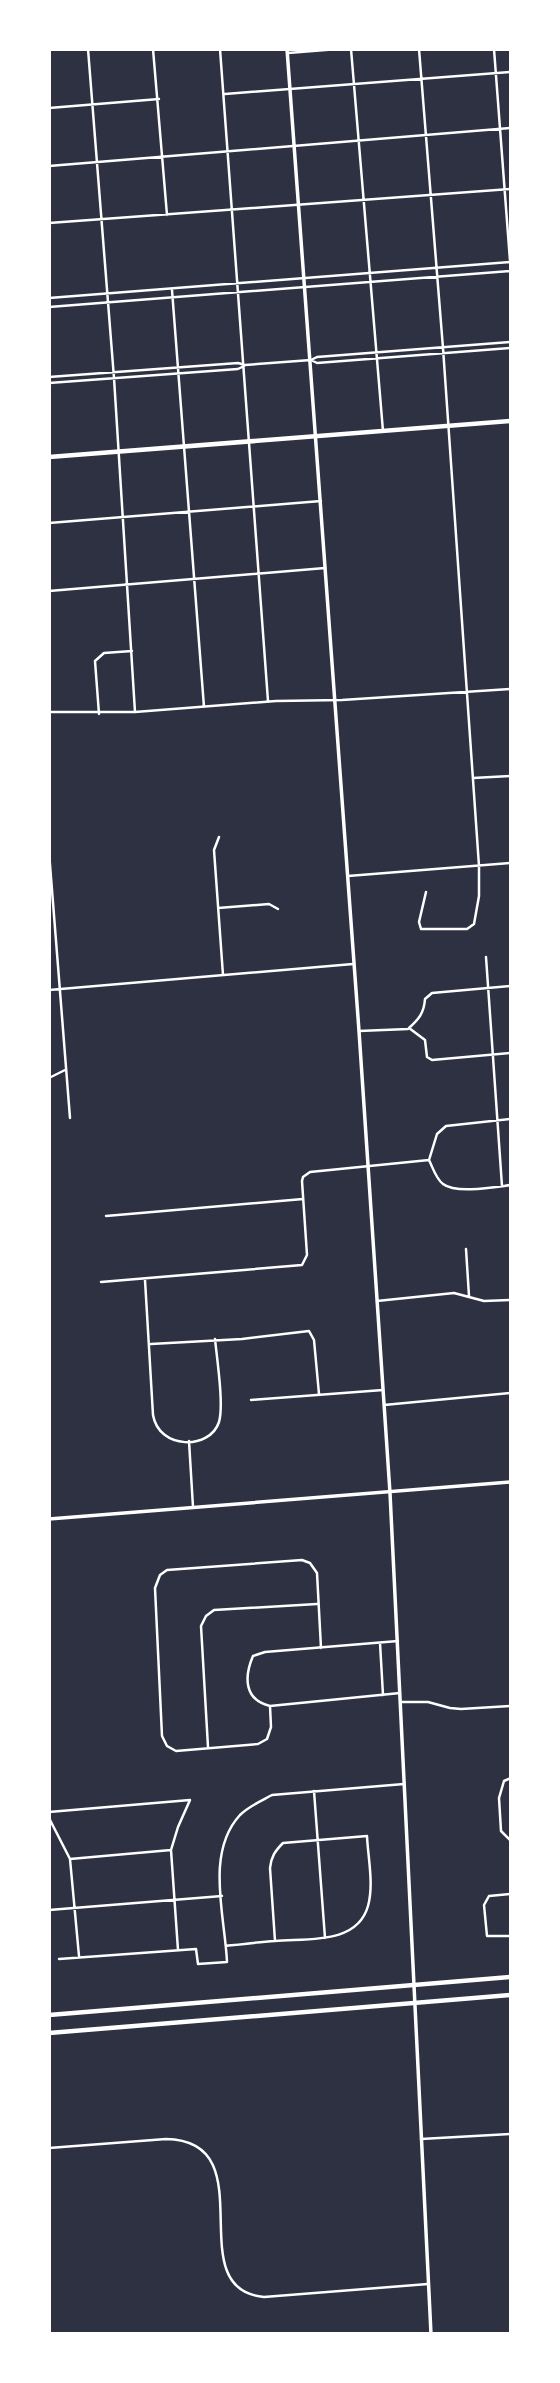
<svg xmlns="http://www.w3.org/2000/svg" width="560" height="2383" font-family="'Golos Text',sans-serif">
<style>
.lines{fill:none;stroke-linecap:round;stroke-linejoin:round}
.minor{stroke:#fff;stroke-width:2.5}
.tertiary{stroke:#fff;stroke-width:3.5}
.secondary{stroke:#fff;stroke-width:3.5}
.primary{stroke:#fff;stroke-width:4.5}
.motorway{stroke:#fff;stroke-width:4.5}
</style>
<rect width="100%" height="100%" fill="#2d3142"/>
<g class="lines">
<path class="minor" d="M 88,49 L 114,378 L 135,712
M 153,49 L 167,215
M 220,49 L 268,701
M 351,49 L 383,431
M 419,49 L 443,348 L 479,866 L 479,896 L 474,924 L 467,929 L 421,929 L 419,922 L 426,892
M 494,49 L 511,274
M 288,53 L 338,49
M 225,94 L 511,72
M 49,108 L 159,99
M 49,166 L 511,128
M 49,223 L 511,189
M 172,290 L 204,707
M 49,298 L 511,262
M 49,307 L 511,271
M 311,360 L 317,363 L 511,348
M 49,377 L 238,363 L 245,365 L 311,360 L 317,357 L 511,342
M 49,383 L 238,369 L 244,366
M 49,523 L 321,501
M 49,591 L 325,568
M 49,712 L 135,712 L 276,701 L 342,700 L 511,689
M 99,714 L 95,661 L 104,653 L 132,651
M 473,778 L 511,776
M 219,837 L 214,850 L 223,975
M 49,852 L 70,1118
M 348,876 L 511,863
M 218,908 L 269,904 L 278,909
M 486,957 L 502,1186
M 49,990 L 353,964
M 409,1028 C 419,1019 424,1013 425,999 L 432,993 L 511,986
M 409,1028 L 425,1040 L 427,1057 L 432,1060 L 511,1053
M 359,1031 L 408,1029
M 49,1078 L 65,1070
M 429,1160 L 437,1134 L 446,1126 L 511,1119
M 429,1160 C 433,1168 436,1179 443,1184 C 456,1194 495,1187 511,1185
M 106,1216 L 303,1199
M 466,1249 L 469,1296
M 145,1280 L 153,1415 C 159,1450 210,1450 219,1422 C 224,1405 217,1359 215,1339
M 101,1282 L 302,1265 L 307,1255 L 302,1181 L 303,1177 L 310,1172 L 429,1160
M 377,1301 L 454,1293 L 484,1301 L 511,1300
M 151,1344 L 242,1339 L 309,1331 L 314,1340 L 319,1394
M 251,1400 L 383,1390
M 384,1405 L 511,1393
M 189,1441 L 193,1507
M 398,1641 L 265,1652 L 253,1656 C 244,1677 244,1700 270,1706 L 400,1693
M 380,1643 L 383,1695
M 401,1702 L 428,1702 L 450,1708 L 461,1709 L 511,1706
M 270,1706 L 271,1727 L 267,1739 L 258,1744 L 176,1751 L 167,1746 L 162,1736 L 155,1588 L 160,1575 L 167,1570 L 302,1560 L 310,1563 L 317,1573 L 321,1648
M 208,1747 L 201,1626 L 206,1616 L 214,1610 L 317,1604
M 511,1778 L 504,1781 L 499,1798 L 501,1831 L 511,1841
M 314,1791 L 325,1938
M 49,1812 L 190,1800 L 178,1827 L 171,1850 L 178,1950
M 49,1818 L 70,1859 L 79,1956
M 70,1859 L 171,1850
M 511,1894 L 489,1896 L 484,1905 L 487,1936 L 511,1936
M 49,1910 L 222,1896
M 226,1946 C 243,1944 259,1942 275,1941 C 307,1938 357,1945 368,1906 C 374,1884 368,1858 367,1836 L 283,1843 C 275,1851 271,1857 270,1868 L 275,1941
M 59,1959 L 196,1949 L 198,1964 L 227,1962 C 225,1916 205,1853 240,1815 C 249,1806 261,1801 272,1795 L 404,1784
M 421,2139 L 511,2134
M 49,2148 L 166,2139 C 268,2141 177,2289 264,2297 L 428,2284"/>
<path class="tertiary" d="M 287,49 L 359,1031 L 390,1493 L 431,2334"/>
<path class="secondary" d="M 49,1519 L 511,1482"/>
<path class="primary" d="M 49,457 L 511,421"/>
<path class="motorway" d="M 49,2015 L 511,1977
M 49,2033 L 511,1995"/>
</g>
<rect width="560" height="2383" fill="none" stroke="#ffffff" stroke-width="102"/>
</svg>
